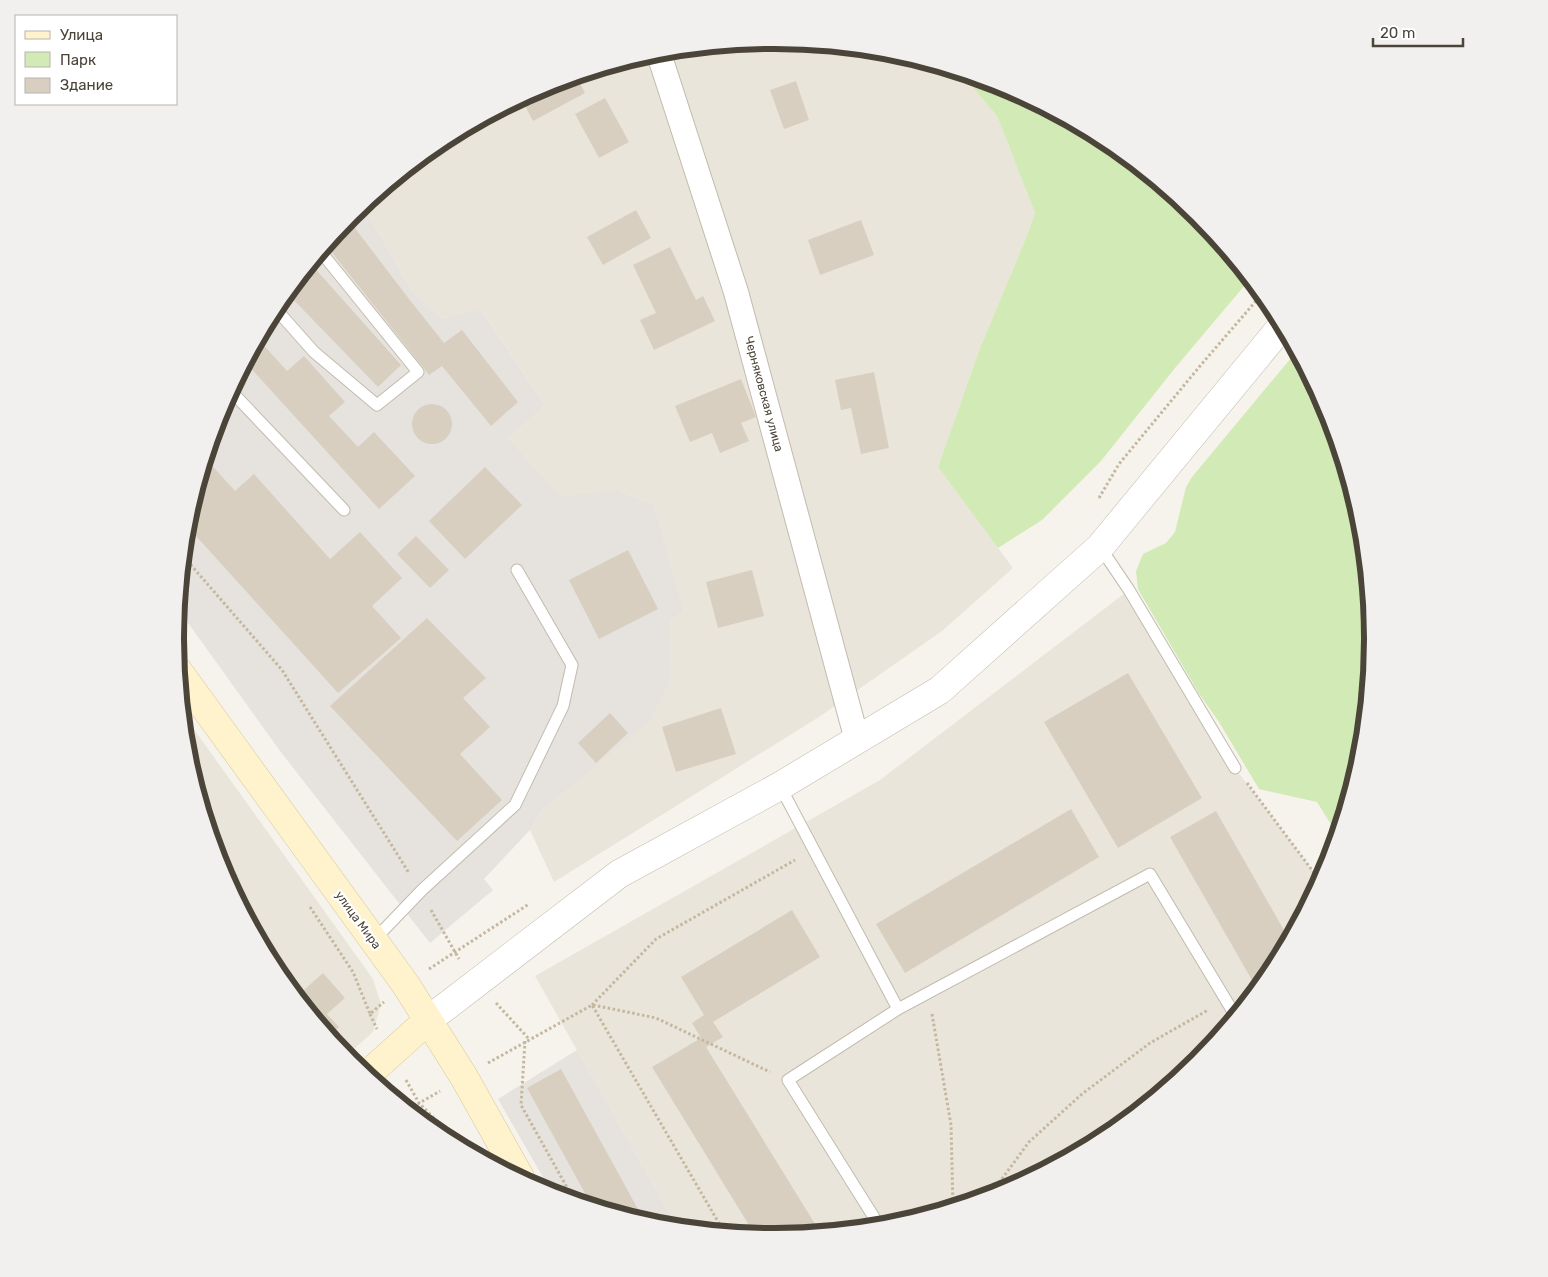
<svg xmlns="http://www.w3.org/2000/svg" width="1548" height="1277" font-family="Rubik,sans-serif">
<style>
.residential{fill:#eae5da}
.industrial{fill:#e6e2dd}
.green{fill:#d2eab5}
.building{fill:#d8cfc1}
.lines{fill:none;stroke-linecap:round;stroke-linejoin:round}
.service-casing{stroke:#c2bbae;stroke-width:13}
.minor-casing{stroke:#c2bbae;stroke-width:26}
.tertiary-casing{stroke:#c2bbae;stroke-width:29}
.secondary-casing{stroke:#d6c79b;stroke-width:29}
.path{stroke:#c4b79f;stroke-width:3;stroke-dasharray:2.5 2.5;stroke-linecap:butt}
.service{stroke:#fff;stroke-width:11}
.minor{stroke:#fff;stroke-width:24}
.tertiary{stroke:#fff;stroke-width:28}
.secondary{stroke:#fff3cd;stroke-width:28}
.labels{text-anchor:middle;stroke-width:4.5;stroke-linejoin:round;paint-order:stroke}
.street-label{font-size:12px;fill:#4b4439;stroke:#fff}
.rim{fill:none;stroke:#4b4439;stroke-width:6}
</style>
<rect width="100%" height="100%" fill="#f6f3ec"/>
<path class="residential" d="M 774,40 L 891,52 L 967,75 L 965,78 L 997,116 L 1035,213 L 1026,238 L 980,348 L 938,467 L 1013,568 L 942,631 L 819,717 L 554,882 L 530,830 L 544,808 L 671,678 L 670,621 L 684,611 L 654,505 L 617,490 L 561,498 L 509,439 L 545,405 L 481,309 L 442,319 L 412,291 L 363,205 L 442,141 L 545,85 L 658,51 Z
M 1129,590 L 1235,768 L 1320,881 L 1271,971 L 1197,1062 L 1106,1136 L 1003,1192 L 890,1226 L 774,1237 L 677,1227 L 535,976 L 880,780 Z
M 183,714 L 373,979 L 381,1004 L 373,1032 L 346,1056 L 276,971 L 221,867 L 187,755 Z"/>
<path class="industrial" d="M 363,205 L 412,291 L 442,319 L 480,308 L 545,405 L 509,439 L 561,497 L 617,490 L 654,505 L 684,611 L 670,621 L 671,678 L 649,722 L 544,808 L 530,830 L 484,879 L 493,890 L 430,943 L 280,751 L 178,609 L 187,521 L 221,409 L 277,306 L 351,215 Z
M 577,1050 L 677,1227 L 657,1225 L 552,1193 L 498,1099 Z"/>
<path class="green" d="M 967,75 L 1003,86 L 1107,141 L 1197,216 L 1250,279 L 1175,368 L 1101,461 L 1042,520 L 998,548 L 938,467 L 980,348 L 1026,238 L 1035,213 L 997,116 L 965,78 Z
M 1296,352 L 1327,410 L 1361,522 L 1372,639 L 1361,756 L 1337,834 L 1317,802 L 1259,789 L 1219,722 L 1198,692 L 1138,589 L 1136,571 L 1143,554 L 1166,543 L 1175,532 L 1186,487 L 1192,477 Z"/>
<path class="building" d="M 576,76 L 585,93 L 533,121 L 521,98 L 545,85 Z
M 796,81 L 809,120 L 784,129 L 770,90 Z
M 605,98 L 629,142 L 599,158 L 575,114 Z
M 636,210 L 651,238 L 603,265 L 587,237 Z
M 348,219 L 409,299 L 444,343 L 462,330 L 518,402 L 491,426 L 442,366 L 429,375 L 326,245 Z
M 861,220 L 874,255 L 820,275 L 808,240 Z
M 670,247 L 696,300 L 703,296 L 715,321 L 654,350 L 640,320 L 656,313 L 633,265 Z
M 311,264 L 401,365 L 378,387 L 287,293 Z
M 269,320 L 275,326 L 259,340 L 287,371 L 304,356 L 345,402 L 329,416 L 358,447 L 374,432 L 415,476 L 379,509 L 246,363 Z
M 874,372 L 889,448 L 861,454 L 851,408 L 841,410 L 835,380 Z
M 741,379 L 756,417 L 741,423 L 749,441 L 720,453 L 712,433 L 690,442 L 675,406 Z
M412 424a20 20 0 1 1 40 0a20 20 0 1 1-40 0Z
M 206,459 L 235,491 L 254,474 L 330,559 L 360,532 L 402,578 L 372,606 L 401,638 L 338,693 L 187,526 Z
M 485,467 L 522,505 L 465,559 L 429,521 Z
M 416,536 L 449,570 L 430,588 L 397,554 Z
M 628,550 L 658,609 L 599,639 L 569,580 Z
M 752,570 L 764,616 L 718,628 L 706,582 Z
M 427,618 L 486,678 L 463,698 L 490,727 L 460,754 L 502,800 L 457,841 L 330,706 Z
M 1128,673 L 1202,798 L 1118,848 L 1044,722 Z
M 721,708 L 736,754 L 676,772 L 662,727 Z
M 610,713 L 628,733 L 596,763 L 578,743 Z
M 1071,809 L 1099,857 L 905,973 L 876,924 Z
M 1216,811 L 1289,939 L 1271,971 L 1257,989 L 1170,837 Z
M 792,910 L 820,957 L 713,1022 L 723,1037 L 706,1047 L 820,1232 L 774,1237 L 755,1235 L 652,1067 L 701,1038 L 692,1023 L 704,1015 L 681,977 Z
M 323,973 L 345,998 L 327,1014 L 339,1027 L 329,1036 L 297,996 Z
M 561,1069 L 645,1222 L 592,1206 L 527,1088 Z"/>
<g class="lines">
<defs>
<path id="service" d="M 275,308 L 314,352 L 377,405 L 418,372 L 321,252
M 231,391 L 344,510
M 1100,547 L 1129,590 L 1235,768
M 780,786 L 898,1009
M 374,940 L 422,890 L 515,805 L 563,706 L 572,665 L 517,570
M 880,1227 L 788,1080 L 898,1009 L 1150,874 L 1235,1015"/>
<path id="minor" d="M 658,51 L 736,292 L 857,740"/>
<path id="tertiary" d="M 427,1021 L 619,874 L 780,786 L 940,690 L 1100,547 L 1282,326"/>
<path id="secondary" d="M 179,672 L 406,985 L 464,1077 L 521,1179
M 367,1075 L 427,1021"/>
</defs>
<use href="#service" class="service-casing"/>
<use href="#minor" class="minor-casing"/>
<use href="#tertiary" class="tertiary-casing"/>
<use href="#secondary" class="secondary-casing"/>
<path class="path" d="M 1099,498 L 1119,464 L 1200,366 L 1262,294
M 184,557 L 282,670 L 409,873
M 1247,783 L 1320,881
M 310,907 L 353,972 L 370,1014 L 384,1002
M 431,910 L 459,959
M 429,969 L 529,904
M 496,1003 L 529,1039
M 592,1005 L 656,939 L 795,860
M 593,1005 L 656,1018 L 770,1072
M 370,1014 L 377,1029
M 932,1014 L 951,1125 L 953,1207
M 525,1041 L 521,1105 L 574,1200
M 488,1063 L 592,1005 L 724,1232
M 406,1080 L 419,1103 L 463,1148
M 409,1109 L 440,1091
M 990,1195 L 1029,1142 L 1082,1094 L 1150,1043 L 1208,1010"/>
<use href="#service" class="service"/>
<use href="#minor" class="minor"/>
<use href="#tertiary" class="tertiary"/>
<use href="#secondary" class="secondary"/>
</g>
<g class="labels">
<g class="street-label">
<text transform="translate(764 394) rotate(75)" y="4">Черняковская улица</text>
<text transform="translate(358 920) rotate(54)" y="4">улица Мира</text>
</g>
</g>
<path d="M0 0H1548V1277H0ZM773 49H775A589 589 0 0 1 1364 638V639A589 589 0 0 1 775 1228H773A589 589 0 0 1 184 639V638A589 589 0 0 1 773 49Z" fill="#f1f0ef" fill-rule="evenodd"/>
<path class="rim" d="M773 49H775A589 589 0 0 1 1364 638V639A589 589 0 0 1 775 1228H773A589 589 0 0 1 184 639V638A589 589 0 0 1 773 49Z"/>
<rect x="15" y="15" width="162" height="90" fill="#ffffff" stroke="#b7b4b0"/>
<rect x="25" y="31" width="25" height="8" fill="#fff3cd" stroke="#b7b4b0"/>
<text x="60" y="40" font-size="15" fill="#4b4439">Улица</text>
<rect x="25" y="52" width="25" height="15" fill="#d2eab5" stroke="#b7b4b0"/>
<text x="60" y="65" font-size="15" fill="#4b4439">Парк</text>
<rect x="25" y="78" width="25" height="15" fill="#d8cfc1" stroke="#b7b4b0"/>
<text x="60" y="90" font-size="15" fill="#4b4439">Здание</text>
<path d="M1373 38v8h90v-8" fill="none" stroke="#4b4439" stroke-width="2.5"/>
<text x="1380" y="38" font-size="15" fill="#4b4439" stroke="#ffffff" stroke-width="4" paint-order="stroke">20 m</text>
</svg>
